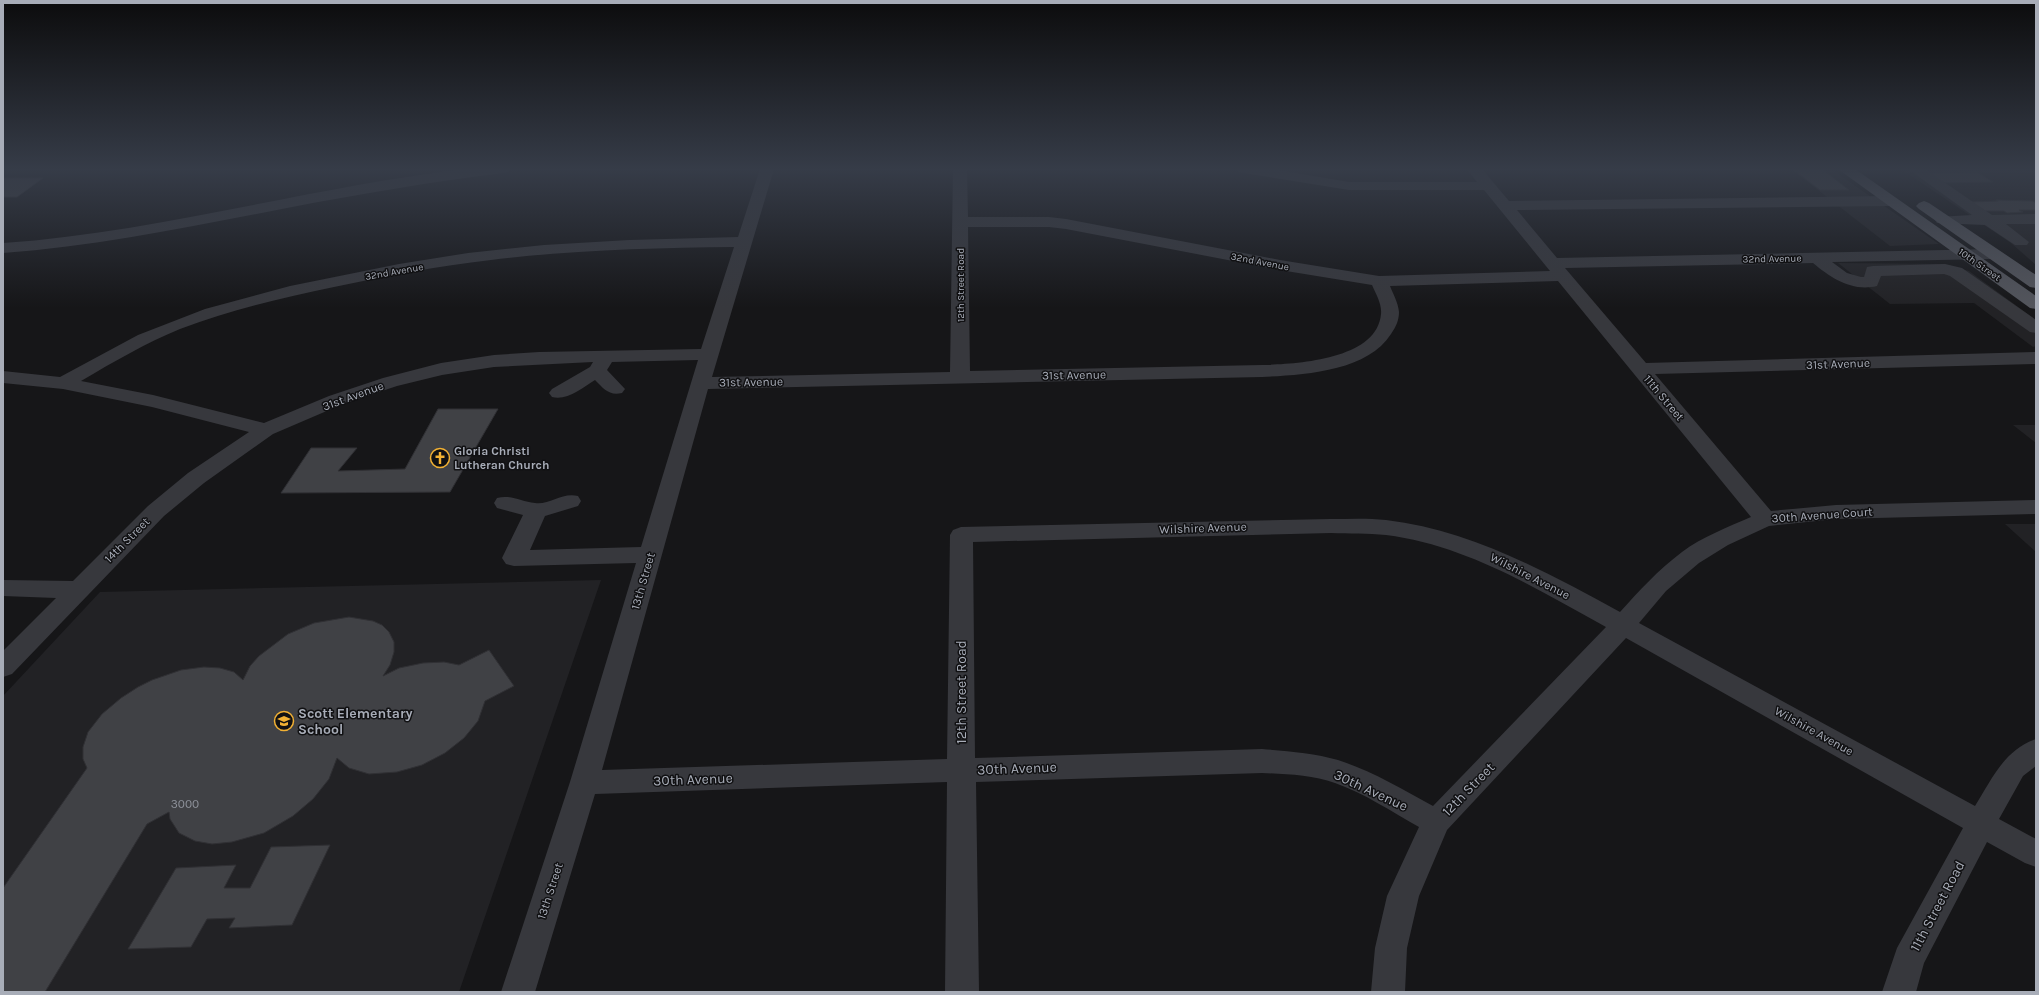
<svg xmlns="http://www.w3.org/2000/svg" width="2039" height="995" font-family="Karla,sans-serif">
<style>
.built{fill:#222225}
.building{fill:#404145;stroke:#303034}
.lines{fill:none;stroke-linecap:round;stroke-linejoin:round}
.minor{fill:#37383d;fill-rule:evenodd}
.major{fill:#53555c;fill-rule:evenodd}
.labels{text-anchor:middle;stroke-width:3;stroke-linejoin:round;paint-order:stroke}
.far-street-label{font-size:10px;fill:#a8adb8;stroke:#111113}
.street-label{font-size:12px;fill:#a8adb8;stroke:#111113}
.poi-label{font-size:12px;font-weight:bold;fill:#a8adb8;stroke:#111113;text-anchor:start}
.near-number-label{font-size:12px;fill:#8e929b}
.near-street-label{font-size:14px;fill:#a8adb8;stroke:#111113}
.near-poi-label{font-size:14px;font-weight:bold;fill:#a8adb8;stroke:#111113;text-anchor:start}
</style>
<rect width="100%" height="100%" fill="#161618"/>
<path class="built" d="M 1791,169 L 1831,169 L 1939,244 L 1890,246 Z
M 1901,169 L 2036,169 L 2036,265 L 2011,243 Z
M 1838,263 L 1944,264 L 1969,271 L 2036,320 L 2036,346 L 2033,347 L 1974,303 L 1890,304 Z
M 2013,425 L 2036,425 L 2036,443 Z
M 2005,524 L 2036,524 L 2036,552 Z
M 601,580 L 459,992 L 3,992 L 3,696 L 100,592 Z"/>
<path class="building" d="M 1822,169 L 1849,190 L 1820,190 L 1794,170 Z
M 1977,172 L 1993,182 L 1941,183 L 1927,173 Z
M 3,178 L 43,178 L 17,197 L 3,197 Z
M 1996,200 L 2033,201 L 2036,203 L 2036,210 L 2019,210 L 2023,212 L 2007,213 L 2004,211 L 1985,211 L 1971,202 L 1998,201 Z
M 438,409 L 498,409 L 450,492 L 281,493 L 311,448 L 357,448 L 338,471 L 405,469 Z
M 349,617 L 373,621 L 382,625 L 389,632 L 394,642 L 394,652 L 390,665 L 383,676 L 399,668 L 423,663 L 444,662 L 459,665 L 489,650 L 514,686 L 485,701 L 478,721 L 464,738 L 445,753 L 422,765 L 397,772 L 369,774 L 349,768 L 337,758 L 329,779 L 313,799 L 293,816 L 264,833 L 232,842 L 212,844 L 195,841 L 179,833 L 170,819 L 169,812 L 147,824 L 45,992 L 3,992 L 3,888 L 87,768 L 83,759 L 83,747 L 88,732 L 102,714 L 121,698 L 138,687 L 152,680 L 181,670 L 204,667 L 220,668 L 234,672 L 243,680 L 250,666 L 259,656 L 288,634 L 314,623 Z
M 330,845 L 292,925 L 229,928 L 235,918 L 207,919 L 191,947 L 128,949 L 176,868 L 236,865 L 224,888 L 250,888 L 271,847 Z"/>
<g class="lines">
<path class="minor" d="M 465,169 L 510,169 L 508,172 L 503,173 C 431,182 359,194 287,208 C 193,226 99,246 3,253 L 3,243 C 159,232 310,187 465,169 Z
M 760,169 L 774,169 L 712,377 L 950,372 L 953,169 L 967,169 L 968,217 L 1049,217 L 1066,219 L 1280,260 L 1379,276 L 1550,271 L 1484,190 L 1349,190 L 1244,173 L 1239,172 L 1237,169 L 1272,169 L 1349,182 L 1477,182 L 1467,169 L 1482,169 L 1509,201 L 1890,196 L 1895,198 L 1898,201 L 1895,204 L 1890,206 L 1517,210 L 1557,258 L 1993,249 L 1999,251 L 2001,254 L 1999,257 L 1993,259 L 1832,262 L 1847,273 L 1861,277 L 1864,277 L 1867,267 L 1873,266 L 1945,264 L 1962,268 L 2036,320 L 2036,333 L 2030,332 L 1950,276 L 1944,274 L 1881,276 L 1877,286 C 1852,292 1831,278 1813,263 L 1565,268 L 1646,363 L 2036,352 L 2036,364 L 1655,374 L 1771,511 L 1836,505 L 2036,500 L 2036,514 L 1836,519 L 1769,526 L 1728,545 L 1699,563 L 1666,591 L 1639,623 L 1975,806 C 1992,779 2004,750 2036,739 L 2036,766 L 2023,776 L 1999,819 L 2036,839 L 2036,867 L 2025,863 L 1987,842 L 1924,963 L 1916,992 L 1882,992 L 1897,948 L 1963,828 L 1626,638 L 1447,830 L 1419,896 L 1407,948 L 1405,992 L 1371,992 L 1375,948 L 1387,896 L 1419,827 C 1392,812 1364,793 1335,783 C 1312,775 1286,774 1262,773 L 976,782 L 979,992 L 945,992 L 947,782 L 595,794 L 535,992 L 501,992 L 570,782 L 636,563 L 514,566 L 506,564 L 502,558 L 523,515 L 497,508 L 494,503 L 497,498 C 511,494 521,502 535,503 C 550,505 562,492 578,496 L 581,501 L 578,506 L 545,516 L 530,550 L 641,547 L 698,360 L 612,362 L 607,370 L 625,389 L 622,393 C 609,396 604,389 595,380 C 582,388 567,401 552,397 L 549,393 L 552,389 L 590,367 L 593,362 L 494,367 L 442,375 L 397,386 L 343,404 L 273,434 L 204,483 L 164,516 L 12,674 L 3,677 L 3,651 L 56,598 L 3,596 L 3,580 L 73,581 L 148,506 L 188,473 L 249,432 L 152,407 L 63,389 L 3,383 L 3,371 L 60,377 L 138,335 L 205,309 L 290,286 L 399,264 L 468,253 L 544,245 L 629,240 L 738,237 ZM 968,227 L 1049,227 L 1066,229 L 1280,270 L 1372,285 C 1376,294 1382,304 1381,314 C 1377,360 1296,364 1262,365 L 970,371 ZM 734,247 L 701,349 L 539,352 L 494,355 L 441,363 L 383,378 L 329,396 L 264,423 L 153,395 L 81,381 C 113,362 146,343 180,329 C 230,310 282,298 334,287 C 386,276 438,266 491,260 C 571,250 653,248 734,247 ZM 1558,281 L 1751,517 C 1728,527 1702,537 1682,552 C 1658,570 1639,591 1620,612 C 1546,572 1471,530 1386,520 C 1368,518 1349,519 1331,519 L 961,527 L 953,530 L 950,535 L 947,759 L 602,770 L 708,389 L 1262,377 C 1302,375 1367,372 1391,334 C 1396,327 1399,320 1399,312 C 1398,302 1393,294 1390,286 ZM 1331,533 C 1349,534 1368,533 1386,535 C 1466,545 1537,589 1606,627 L 1433,806 C 1402,789 1372,771 1338,760 C 1314,753 1287,751 1262,749 L 975,758 L 973,542 Z
M 1908,169 L 1925,169 L 1992,215 L 2036,214 L 2036,224 L 2006,224 L 2029,242 L 2027,245 L 2015,245 L 1985,225 L 1937,223 L 1935,220 L 1937,217 L 1972,215 Z"/>
<path class="major" d="M 1838,169 L 1855,169 L 2036,296 L 2036,309 L 2030,308 Z
M 1924,201 L 1929,203 L 2036,275 L 2036,288 L 2030,287 L 1919,209 L 1916,206 L 1919,203 Z"/>
</g>
<linearGradient id="sky" x2="0" y2="1"><stop stop-color="#0c0c0d"/><stop offset="0.55" stop-color="#363c48"/><stop offset="1" stop-color="#363c48" stop-opacity="0"/></linearGradient>
<rect width="2039" height="308" fill="url(#sky)"/>
<defs>
<symbol id="church-ring" viewBox="-11 -11 22 22"><circle r="9.5" fill="#111113" stroke="#f2b134" stroke-width="1.5"/><path d="M-1.2-6h2.4v3.5h3.3v2.4h-3.3V6h-2.4V-.1h-3.3v-2.4h3.3Z" fill="#f2b134"/></symbol>
<symbol id="school-ring" viewBox="-11 -11 22 22"><circle r="9.5" fill="#111113" stroke="#f2b134" stroke-width="1.5"/><path d="M0-5L7-2L0 1L-7-2ZM-4 1L0 2.5L4 1V4Q0 6-4 4Z" fill="#f2b134"/></symbol>
</defs>
<g fill-rule="evenodd">
<use href="#church-ring" x="429" y="447" width="22" height="22"/>
<use href="#school-ring" x="273" y="710" width="22" height="22"/>
</g>
<g class="labels">
<g class="far-street-label">
<text transform="translate(1772 258) rotate(-1)" y="4">32nd Avenue</text>
<text transform="translate(1260 261) rotate(11)" y="4">32nd Avenue</text>
<text transform="translate(1980 264) rotate(35)" y="4">10th Street</text>
<text transform="translate(394 271) rotate(-10)" y="4">32nd Avenue</text>
<text transform="translate(960 285) rotate(-90)" y="4">12th Street Road</text>
</g>
<g class="street-label">
<text transform="translate(1838 364) rotate(-2)" y="4">31st Avenue</text>
<text transform="translate(1074 375) rotate(-1)" y="4">31st Avenue</text>
<text transform="translate(751 382) rotate(-1)" y="4">31st Avenue</text>
<text transform="translate(353 396) rotate(-20)" y="4">31st Avenue</text>
<text transform="translate(1664 398) rotate(50)" y="4">11th Street</text>
<text transform="translate(1822 515) rotate(-4)" y="4">30th Avenue Court</text>
<text transform="translate(1203 528) rotate(-2)" y="4">Wilshire Avenue</text>
<text transform="translate(127 540) rotate(-45)" y="4">14th Street</text>
<text transform="translate(1530 576) rotate(27)" y="4">Wilshire Avenue</text>
<text transform="translate(643 581) rotate(-74)" y="4">13th Street</text>
<text transform="translate(1814 731) rotate(29)" y="4">Wilshire Avenue</text>
<text transform="translate(550 891) rotate(-72)" y="4">13th Street</text>
</g>
<g class="poi-label">
<text x="454" y="455">Gloria Christi<tspan x="454" dy="14">Lutheran Church</tspan></text>
</g>
<g class="near-number-label">
<text x="185" y="808">3000</text>
</g>
<g class="near-street-label">
<text transform="translate(961 692) rotate(-90)" y="5">12th Street Road</text>
<text transform="translate(1017 768) rotate(-2)" y="5">30th Avenue</text>
<text transform="translate(693 779) rotate(-2)" y="5">30th Avenue</text>
<text transform="translate(1468 789) rotate(-46)" y="5">12th Street</text>
<text transform="translate(1371 790) rotate(25)" y="5">30th Avenue</text>
<text transform="translate(1937 906) rotate(-62)" y="5">11th Street Road</text>
</g>
<g class="near-poi-label">
<text x="298" y="718">Scott Elementary<tspan x="298" dy="16">School</tspan></text>
</g>
</g>
<rect width="2039" height="995" fill="none" stroke="#a8adb8" stroke-width="8"/>
</svg>
